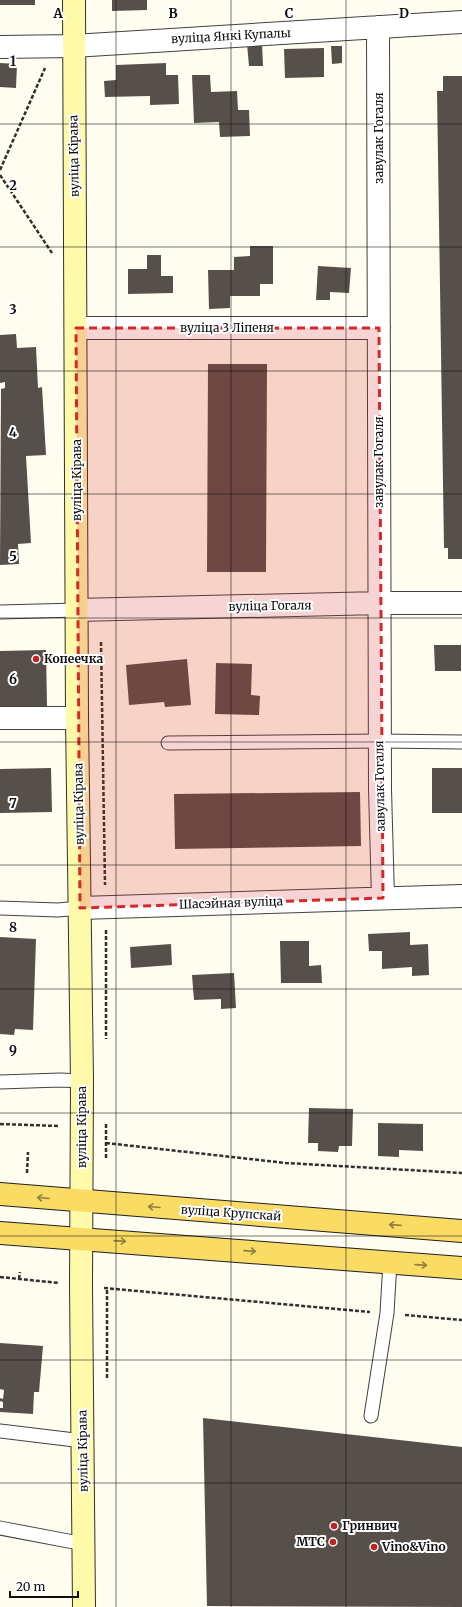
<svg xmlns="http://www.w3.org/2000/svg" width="462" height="1607" font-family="Merriweather,serif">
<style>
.building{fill:#57504a}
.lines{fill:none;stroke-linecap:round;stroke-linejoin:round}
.lane-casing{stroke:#414141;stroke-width:15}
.street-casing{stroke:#414141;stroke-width:24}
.secondary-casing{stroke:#303030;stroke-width:24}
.primary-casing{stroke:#1f1f1f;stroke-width:24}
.path{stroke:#303030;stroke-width:2.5;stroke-dasharray:4 2;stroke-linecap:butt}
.lane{stroke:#fff;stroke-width:13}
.street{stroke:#fff;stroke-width:22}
.secondary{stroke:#fff9aa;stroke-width:22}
.primary{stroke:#fadc64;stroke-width:22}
.oneway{stroke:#907f3d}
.marked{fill:#d62828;fill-opacity:0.2;stroke:#d62828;stroke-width:3;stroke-dasharray:8 5;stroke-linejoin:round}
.grid{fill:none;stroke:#0e0e0e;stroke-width:1;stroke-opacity:0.55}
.poi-dot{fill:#c12324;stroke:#fff;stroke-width:1.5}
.labels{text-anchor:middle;stroke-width:4;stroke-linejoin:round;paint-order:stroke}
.street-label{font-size:12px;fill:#0e0e0e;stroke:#fff}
.poi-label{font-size:12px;font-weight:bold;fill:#0e0e0e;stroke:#fff;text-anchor:start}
.grid-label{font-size:13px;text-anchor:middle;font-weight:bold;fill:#0e0e0e;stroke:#fff;stroke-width:4;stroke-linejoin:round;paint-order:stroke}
</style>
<rect width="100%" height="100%" fill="#fffdef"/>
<path class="building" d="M 0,0 L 35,0 L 35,5 L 0,5 Z
M 112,0 L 147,0 L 147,10 L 112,11 Z
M 262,43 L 263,66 L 249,66 L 247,44 Z
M 331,46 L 342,46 L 342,63 L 332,64 Z
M 324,48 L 324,77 L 285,78 L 284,49 Z
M 0,63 L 17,64 L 16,88 L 0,87 Z
M 166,63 L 166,75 L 178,75 L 179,104 L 150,105 L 150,96 L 105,97 L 104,81 L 116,80 L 116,65 Z
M 192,75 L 210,75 L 211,92 L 237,91 L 238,110 L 249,110 L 250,136 L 220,137 L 219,122 L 194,123 Z
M 443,76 L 462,76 L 462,559 L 448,559 L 448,548 L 444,548 L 437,91 L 443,91 Z
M 250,246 L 273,246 L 273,284 L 260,284 L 260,296 L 230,296 L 230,308 L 209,309 L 208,270 L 234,270 L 234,257 L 250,256 Z
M 147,255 L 161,255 L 161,276 L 173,276 L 173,293 L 128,294 L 128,269 L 147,269 Z
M 318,266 L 351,268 L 349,293 L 330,292 L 330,300 L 316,300 Z
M 16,334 L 17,348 L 36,347 L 38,388 L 42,387 L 46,455 L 26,456 L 31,543 L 18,544 L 19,564 L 0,565 L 1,389 L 5,388 L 5,382 L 0,383 L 0,335 Z
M 208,364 L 267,364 L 266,572 L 207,572 Z
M 434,645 L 461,645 L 461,671 L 435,671 Z
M 46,650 L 47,706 L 0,706 L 0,651 Z
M 187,659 L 191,705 L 165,707 L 164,702 L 129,705 L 126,665 Z
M 216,663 L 252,664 L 251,695 L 260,696 L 259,715 L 215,714 Z
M 51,768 L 52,812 L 0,813 L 0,769 Z
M 432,768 L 462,768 L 462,813 L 432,813 Z
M 360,792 L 361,846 L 175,849 L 174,794 Z
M 410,932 L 410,945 L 428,944 L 429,975 L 412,976 L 412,967 L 382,969 L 382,951 L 369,951 L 368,934 Z
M 0,937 L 36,939 L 33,1030 L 15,1029 L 14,1035 L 0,1034 Z
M 280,941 L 309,941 L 309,966 L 321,965 L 322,983 L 281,983 Z
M 171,944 L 172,965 L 131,968 L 130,947 Z
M 234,973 L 236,1008 L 221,1009 L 221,999 L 194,1000 L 192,975 Z
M 309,1108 L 353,1109 L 352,1146 L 339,1146 L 338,1152 L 318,1151 L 318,1143 L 308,1143 Z
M 378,1123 L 423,1124 L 423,1151 L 399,1150 L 399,1157 L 378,1156 Z
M 0,1343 L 43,1346 L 39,1392 L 34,1392 L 33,1414 L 0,1412 L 0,1408 L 3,1408 L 3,1402 L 0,1401 L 0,1398 L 3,1399 L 4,1390 L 0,1389 Z
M 203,1418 L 462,1447 L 462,1607 L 207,1606 Z"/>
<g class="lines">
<defs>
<path id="lane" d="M 0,612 L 77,610
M 168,743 L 380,741 L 462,742
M 0,908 L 58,910 L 80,908
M 0,1082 L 60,1080 L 82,1081
M 371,1416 L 387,1313 L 390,1262
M 0,1431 L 83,1441
M 0,1528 L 84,1544"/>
<path id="street" d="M 378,27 L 380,789 L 383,898
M 0,47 L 73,46 L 462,22
M 76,328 L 379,328
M 77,610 L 380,603 L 462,603
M 0,718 L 77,718
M 80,908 L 462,896"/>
<path id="secondary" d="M 74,0 L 77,718 L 82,1081 L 81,1285 L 84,1607"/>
<path id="primary" d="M 0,1194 L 462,1231
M 0,1233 L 462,1268"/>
</defs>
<use href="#lane" class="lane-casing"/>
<use href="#street" class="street-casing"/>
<use href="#secondary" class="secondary-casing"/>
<use href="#primary" class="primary-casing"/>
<path class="path" d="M 0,170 L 45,68
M 0,175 L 52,253
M 101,642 L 105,885
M 106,930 L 106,1039
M 0,1124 L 59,1126
M 106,1143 L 286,1163 L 462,1173
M 106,1158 L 106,1124
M 27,1173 L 28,1152
M 0,1277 L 59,1283
M 19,1279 L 20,1272
M 104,1288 L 370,1312
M 405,1315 L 462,1320
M 107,1378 L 107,1288"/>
<use href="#lane" class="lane"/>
<use href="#street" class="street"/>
<use href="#secondary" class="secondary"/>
<use href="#primary" class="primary"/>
</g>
<defs><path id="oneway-shaft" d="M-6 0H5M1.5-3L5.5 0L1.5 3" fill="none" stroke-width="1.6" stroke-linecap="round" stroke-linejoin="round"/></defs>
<g class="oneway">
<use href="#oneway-shaft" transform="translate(43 1198) rotate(-175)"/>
<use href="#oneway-shaft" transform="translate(154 1207) rotate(-175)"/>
<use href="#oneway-shaft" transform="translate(395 1225) rotate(-176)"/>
<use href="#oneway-shaft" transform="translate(120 1241) rotate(4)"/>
<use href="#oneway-shaft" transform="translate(250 1251) rotate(4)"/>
<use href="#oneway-shaft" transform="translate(421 1265) rotate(4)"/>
</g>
<path class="marked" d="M 76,328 L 379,328 L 383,898 L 80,908 Z"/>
<path class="grid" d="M 116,0 L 116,1607M 231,0 L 231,1607M 346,0 L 346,1607M 0,124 L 462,124M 0,247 L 462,247M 0,371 L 462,371M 0,494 L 462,494M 0,618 L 462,618M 0,742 L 462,742M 0,865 L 462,865M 0,989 L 462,989M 0,1113 L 462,1113M 0,1236 L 462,1236M 0,1360 L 462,1360M 0,1483 L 462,1483"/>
<g class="poi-dot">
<circle cx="36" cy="659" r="4"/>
<circle cx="334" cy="1526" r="4"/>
<circle cx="333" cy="1542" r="4"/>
<circle cx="374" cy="1547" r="4"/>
</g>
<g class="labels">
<g class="street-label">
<text transform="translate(231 36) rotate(-3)" y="4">вуліца Янкі Купалы</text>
<text transform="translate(379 138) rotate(-90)" y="4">завулак Гогаля</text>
<text transform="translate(74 156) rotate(-91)" y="4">вуліца Кірава</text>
<text x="227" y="332">вуліца 3 Ліпеня</text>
<text transform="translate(379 462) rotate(-90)" y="4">завулак Гогаля</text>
<text transform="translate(77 480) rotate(-90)" y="4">вуліца Кірава</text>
<text transform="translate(270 606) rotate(-1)" y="4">вуліца Гогаля</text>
<text transform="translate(380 786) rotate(-91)" y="4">завулак Гогаля</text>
<text transform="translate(79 804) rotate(-91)" y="4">вуліца Кірава</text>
<text transform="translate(231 903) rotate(-2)" y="4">Шасэйная вуліца</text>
<text transform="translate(82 1127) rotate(-90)" y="4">вуліца Кірава</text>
<text transform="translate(231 1213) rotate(4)" y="4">вуліца Крупскай</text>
<text transform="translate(83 1451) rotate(-91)" y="4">вуліца Кірава</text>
</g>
<g class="poi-label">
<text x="44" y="663">Копеечка</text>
<text x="342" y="1530">Гринвич</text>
<text x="325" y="1546" text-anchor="end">МТС</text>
<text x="382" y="1551">Vino&amp;Vino</text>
</g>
</g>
<g class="grid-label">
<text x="58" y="18">A</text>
<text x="173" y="18">B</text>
<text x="289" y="18">C</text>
<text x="404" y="18">D</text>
<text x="13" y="66">1</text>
<text x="13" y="190">2</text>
<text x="13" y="314">3</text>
<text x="13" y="437">4</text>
<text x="13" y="561">5</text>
<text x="13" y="684">6</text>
<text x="13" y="808">7</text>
<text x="13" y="932">8</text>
<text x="13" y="1055">9</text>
</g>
<path d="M10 1591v6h68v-6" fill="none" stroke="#0e0e0e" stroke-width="2"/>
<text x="16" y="1591" font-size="12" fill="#0e0e0e" stroke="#ffffff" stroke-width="3" paint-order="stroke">20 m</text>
</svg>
